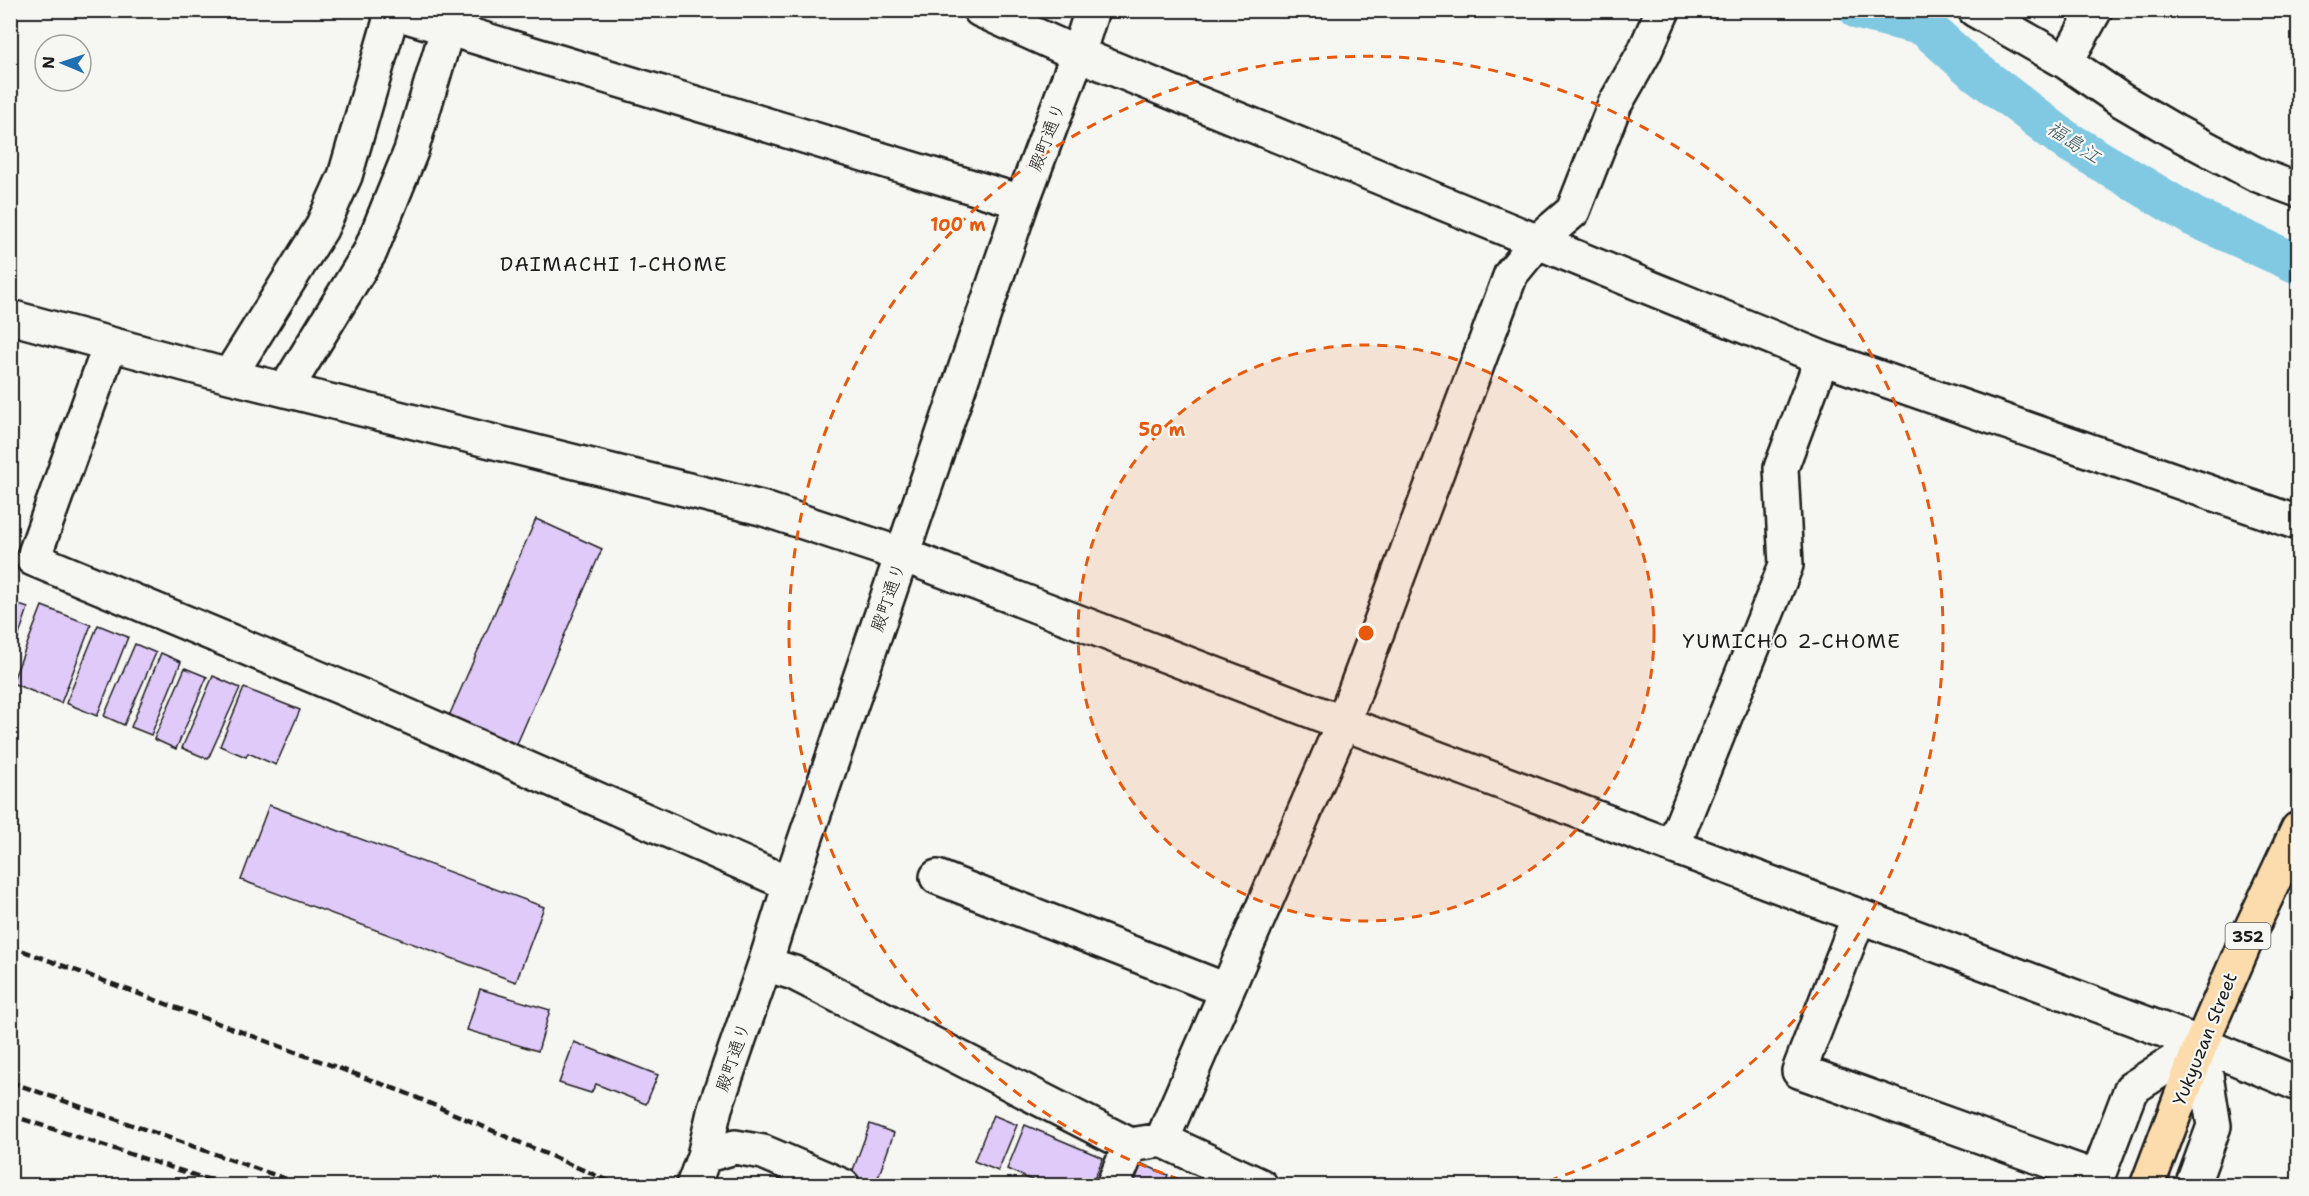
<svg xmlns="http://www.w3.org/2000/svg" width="2309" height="1196" font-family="'Shantell Sans','Klee One',sans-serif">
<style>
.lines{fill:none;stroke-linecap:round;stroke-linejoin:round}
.canal{stroke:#81c9e2;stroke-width:40}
.building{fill:#dfcafa;stroke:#1c1c1c;stroke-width:1.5}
.minor-casing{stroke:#1c1c1c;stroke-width:38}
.trunk-casing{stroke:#1c1c1c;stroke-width:38}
.minor{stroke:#f6f6f2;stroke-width:33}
.trunk{stroke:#fcdcac;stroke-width:33}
.rail{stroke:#1c1c1c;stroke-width:4.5;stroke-dasharray:9 4.5;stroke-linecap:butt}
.ring{fill:none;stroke:#e8590c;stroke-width:3;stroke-dasharray:10 8}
.labels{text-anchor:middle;stroke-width:4.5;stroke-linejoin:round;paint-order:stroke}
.shield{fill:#f6f6f2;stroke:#5d5d5c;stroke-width:1.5}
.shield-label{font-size:16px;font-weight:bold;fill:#1c1c1c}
.street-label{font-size:18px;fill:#1c1c1c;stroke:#f6f6f2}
.water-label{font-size:20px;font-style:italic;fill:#3f5961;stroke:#f6f6f2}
.neighbourhood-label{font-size:20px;letter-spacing:1.5px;fill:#1c1c1c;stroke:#f6f6f2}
.centre{fill:#e8590c;stroke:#f6f6f2;stroke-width:3}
.ring-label{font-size:18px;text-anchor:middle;font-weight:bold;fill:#e8590c;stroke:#f6f6f2;stroke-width:4.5;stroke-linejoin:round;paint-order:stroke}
</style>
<rect width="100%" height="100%" fill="#f6f6f2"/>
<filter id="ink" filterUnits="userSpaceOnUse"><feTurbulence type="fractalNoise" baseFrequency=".0167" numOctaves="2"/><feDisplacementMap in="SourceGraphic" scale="12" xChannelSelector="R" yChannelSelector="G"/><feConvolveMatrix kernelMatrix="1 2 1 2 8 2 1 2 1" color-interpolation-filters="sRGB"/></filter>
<g filter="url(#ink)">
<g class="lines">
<path class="canal" d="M 1859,10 L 1924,26 L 1970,67 L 2064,139 L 2194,217 L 2298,264"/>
</g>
<path class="building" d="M 536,519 L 602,549 L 516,746 L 449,716 Z
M 10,602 L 28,608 L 10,662 Z
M 42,606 L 91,625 L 61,703 L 12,683 Z
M 98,625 L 128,637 L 97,716 L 66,703 Z
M 135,644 L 156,653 L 124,725 L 104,716 Z
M 161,653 L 181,662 L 151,735 L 131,727 Z
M 185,668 L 207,677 L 176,749 L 154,739 Z
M 213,676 L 240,688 L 208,759 L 182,748 Z
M 244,688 L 300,710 L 276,765 L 248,753 L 246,757 L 220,746 Z
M 269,805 L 544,907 L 516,982 L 241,880 Z
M 480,989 L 550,1010 L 538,1051 L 467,1030 Z
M 574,1042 L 658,1075 L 646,1104 L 596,1084 L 591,1093 L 559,1083 Z
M 993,1115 L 1017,1125 L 998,1171 L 974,1161 Z
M 870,1124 L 894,1133 L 875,1186 L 861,1186 L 849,1181 Z
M 1025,1125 L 1103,1158 L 1091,1186 L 1045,1186 L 1007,1169 Z
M 1135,1161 L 1168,1175 L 1163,1186 L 1125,1186 Z
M 779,1179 L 796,1186 L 777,1186 Z"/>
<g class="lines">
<defs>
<path id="minor" d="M 387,10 L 1022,202
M 980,10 L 1078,54 L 1822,358 L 2298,523
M 1975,10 L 2066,62 L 2121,100 L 2174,131 L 2255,174 L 2298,190
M 2066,62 L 2095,10
M 10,317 L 229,376 L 761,508 L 903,555 L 1343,723 L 2201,1044 L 2298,1084
M 110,345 L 33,559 L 376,702 L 790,884
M 229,376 L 321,229 L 345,176 L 393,10
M 286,389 L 370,252 L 411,151 L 453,10
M 1673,846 L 1786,565 L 1781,468 L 1822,358
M 937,877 L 1226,990
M 1859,916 L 1799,1071 L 2097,1178
M 765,964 L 794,973 L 1130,1145
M 1162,1140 L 1343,723 L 1511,274 L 1538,241 L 1573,211 L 1615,104 L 1644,53 L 1663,10
M 704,1156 L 735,1147 L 763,1152 L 843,1186
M 693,1186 L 704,1156 L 715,1108 L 765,964 L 790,884 L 1022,202 L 1078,54 L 1092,10
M 1113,1186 L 1130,1145 L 1162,1140 L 1261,1186
M 2094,1186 L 2131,1089 L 2201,1044
M 2192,1186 L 2214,1126 L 2201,1044"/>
<path id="trunk" d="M 2147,1186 L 2201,1044 L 2251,929 L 2298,829"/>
</defs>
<use href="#minor" class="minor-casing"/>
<use href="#trunk" class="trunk-casing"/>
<use href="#minor" class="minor"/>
<use href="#trunk" class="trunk"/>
<path class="rail" d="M 10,946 L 406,1093 L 620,1186
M 10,1082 L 306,1186
M 10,1115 L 228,1186"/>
</g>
</g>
<circle cx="1366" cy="633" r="288" fill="#e8590c" fill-opacity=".12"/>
<g class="ring">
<circle cx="1366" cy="633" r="288"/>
<path d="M1197 1185A577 577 0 1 1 1535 1185"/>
</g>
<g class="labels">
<rect class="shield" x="2225.5" y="923" width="45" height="26" rx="4.5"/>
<g class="shield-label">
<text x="2248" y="942">352</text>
</g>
<g class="street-label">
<text transform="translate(1047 137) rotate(-69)" y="6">殿町通り</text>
<text transform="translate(888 597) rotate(-71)" y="6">殿町通り</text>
<text transform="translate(2205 1039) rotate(-68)" y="6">Yukyuzan Street</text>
<text transform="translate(733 1057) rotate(-71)" y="6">殿町通り</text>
</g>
<g class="water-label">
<text transform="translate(2074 142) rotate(34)" y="7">福島江</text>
</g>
<g class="neighbourhood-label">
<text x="614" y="271">DAIMACHI 1-CHOME</text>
<text x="1792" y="648">YUMICHO 2-CHOME</text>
</g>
</g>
<circle cx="1366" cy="633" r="9" class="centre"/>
<g class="ring-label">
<text x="958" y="231">100 m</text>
<text x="1162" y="436">50 m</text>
</g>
<rect width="2309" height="1196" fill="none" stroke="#f6f6f2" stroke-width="36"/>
<rect x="18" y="18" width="2273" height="1160" fill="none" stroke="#1c1c1c" stroke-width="2" filter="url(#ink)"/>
<g transform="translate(63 63) rotate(272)"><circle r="28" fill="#f6f6f2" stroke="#9f9f9c" stroke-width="1.5"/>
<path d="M0-4.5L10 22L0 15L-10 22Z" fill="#1f6fb2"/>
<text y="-9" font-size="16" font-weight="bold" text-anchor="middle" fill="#1c1c1c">N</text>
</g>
</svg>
